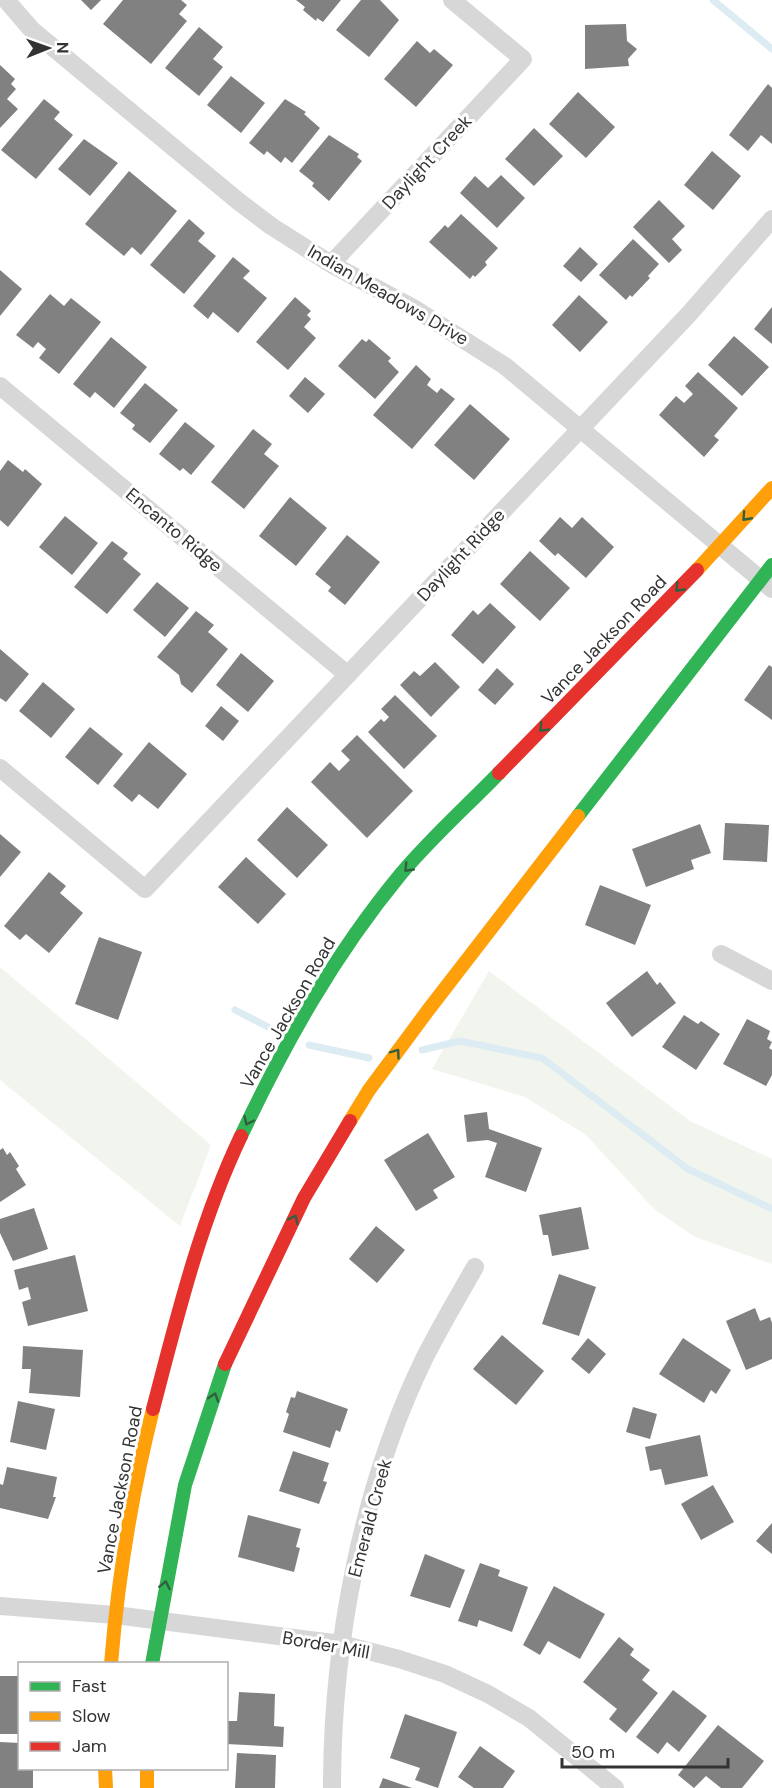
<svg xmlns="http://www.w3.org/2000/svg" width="772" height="1788" font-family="'DM Sans',sans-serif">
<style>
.green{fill:#f1f5ed}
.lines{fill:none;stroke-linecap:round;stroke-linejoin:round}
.stream{stroke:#ddebf3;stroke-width:7}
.building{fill:#818181}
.street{stroke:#d7d7d7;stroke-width:18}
.fast{stroke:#30b455;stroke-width:14}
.slow{stroke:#ff9f0a;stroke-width:14}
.jam{stroke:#e5322d;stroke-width:14}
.oneway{stroke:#32603f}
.labels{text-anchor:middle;stroke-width:6;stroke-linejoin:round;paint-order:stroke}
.street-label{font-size:18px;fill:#333;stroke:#fff}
</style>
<rect width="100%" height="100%" fill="#fff"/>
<path class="green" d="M 0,967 L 211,1145 L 180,1226 L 0,1080 Z
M 489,971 L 690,1121 L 772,1159 L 772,1264 L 695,1237 L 654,1209 L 586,1135 L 525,1097 L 432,1069 Z"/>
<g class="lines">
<path class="stream" d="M 713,0 L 772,49
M 235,1010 L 274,1030
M 309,1045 L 369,1058
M 422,1050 L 460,1041 L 542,1058 L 688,1169 L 772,1209"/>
</g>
<path class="building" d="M 81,0 L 101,0 L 91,10 Z
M 123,0 L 181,0 L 187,5 L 179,14 L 187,21 L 151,64 L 103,24 Z
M 296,0 L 341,0 L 323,22 L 317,18 L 316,21 L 303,10 L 305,7 Z
M 361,0 L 380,0 L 399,20 L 369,57 L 336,30 Z
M 626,24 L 627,41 L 637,49 L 628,59 L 629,66 L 585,69 L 585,25 Z
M 199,27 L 223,47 L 213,59 L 223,67 L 199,96 L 165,68 Z
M 417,41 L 430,53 L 434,49 L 453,65 L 416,107 L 384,79 Z
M 0,65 L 15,79 L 11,84 L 16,89 L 7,99 L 18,109 L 0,128 Z
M 231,76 L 265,103 L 241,133 L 207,105 Z
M 768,84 L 772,88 L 772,144 L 761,135 L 748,151 L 729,135 Z
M 578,92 L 615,127 L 586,158 L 549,124 Z
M 44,99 L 60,112 L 54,119 L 73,135 L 36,179 L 1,150 Z
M 285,99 L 306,112 L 304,114 L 320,128 L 292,163 L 285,157 L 281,163 L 267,151 L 264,155 L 249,143 Z
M 534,128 L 563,156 L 534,186 L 505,159 Z
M 329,135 L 359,154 L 357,157 L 362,161 L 329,201 L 312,186 L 314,183 L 299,171 Z
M 84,139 L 118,163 L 90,196 L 58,169 Z
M 712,151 L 741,176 L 713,210 L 684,185 Z
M 129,171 L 177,211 L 141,255 L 132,247 L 124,256 L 85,224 Z
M 501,175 L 525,198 L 497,228 L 460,193 L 475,176 L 488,188 Z
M 659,200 L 685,226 L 672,239 L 682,250 L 669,263 L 633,227 Z
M 461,214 L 498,248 L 485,262 L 487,265 L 475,277 L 473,275 L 470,279 L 429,242 L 445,225 L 448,228 Z
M 189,219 L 205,233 L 198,241 L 216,256 L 184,294 L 150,265 Z
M 633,239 L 659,264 L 648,276 L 650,278 L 632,297 L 630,295 L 626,300 L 599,275 Z
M 580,247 L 598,264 L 581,282 L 563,266 Z
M 233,257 L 250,271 L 243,278 L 267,298 L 238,333 L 213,312 L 208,319 L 193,306 Z
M 0,270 L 22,289 L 0,316 Z
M 50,294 L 64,306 L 71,298 L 101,322 L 59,374 L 39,358 L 46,349 L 38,342 L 33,348 L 16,335 Z
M 579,295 L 608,322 L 580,352 L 552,325 Z
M 295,297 L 311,311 L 307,315 L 311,319 L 304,327 L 316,338 L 288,370 L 256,342 Z
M 772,307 L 772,344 L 754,329 Z
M 734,336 L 769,367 L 742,396 L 708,365 Z
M 111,337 L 147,367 L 114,408 L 95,392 L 90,398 L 73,384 Z
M 362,339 L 366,342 L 369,339 L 391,358 L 388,361 L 399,372 L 375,399 L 338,366 Z
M 416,365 L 431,379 L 427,385 L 437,393 L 441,388 L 455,399 L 412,449 L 373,415 Z
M 698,372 L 738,408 L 714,436 L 719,440 L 704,457 L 659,415 L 676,396 L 684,403 L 693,394 L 685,386 Z
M 305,377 L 325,394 L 308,413 L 289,396 Z
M 145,383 L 178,410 L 150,443 L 132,429 L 135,425 L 120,413 Z
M 470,404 L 510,439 L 474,480 L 434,445 Z
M 185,422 L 215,446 L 191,475 L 183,468 L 180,471 L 159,454 Z
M 253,429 L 272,444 L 264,454 L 279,466 L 244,509 L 211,482 Z
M 8,460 L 23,472 L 25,469 L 42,484 L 8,527 L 0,520 L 0,471 Z
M 290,497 L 327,528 L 296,566 L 259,536 Z
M 65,516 L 98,543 L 72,575 L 39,547 Z
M 560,517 L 572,528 L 582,517 L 614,547 L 586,578 L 558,553 L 555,556 L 539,541 Z
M 347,535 L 380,562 L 345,605 L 328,591 L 331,587 L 315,574 Z
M 112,541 L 128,553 L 123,559 L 141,574 L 107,614 L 74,587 Z
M 530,551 L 570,588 L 540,621 L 500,584 Z
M 157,582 L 189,608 L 165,637 L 133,610 Z
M 490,603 L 516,627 L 483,664 L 451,635 L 473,610 L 478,615 Z
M 196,611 L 214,625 L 208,632 L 228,649 L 192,693 L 181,684 L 179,675 L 157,657 Z
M 0,649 L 29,674 L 6,702 L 0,698 Z
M 241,653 L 274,681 L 248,712 L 216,685 Z
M 435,662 L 460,687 L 431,717 L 400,685 L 414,671 L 420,676 Z
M 769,665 L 772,667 L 772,720 L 744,700 Z
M 497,668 L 514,684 L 495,705 L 478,690 Z
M 43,682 L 75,709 L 51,738 L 19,711 Z
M 395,695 L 437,736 L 404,769 L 368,732 L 381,719 L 384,722 L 389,717 L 381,709 Z
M 221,706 L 239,721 L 223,741 L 205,726 Z
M 90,727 L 123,754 L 98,785 L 65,757 Z
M 357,735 L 413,791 L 367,838 L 311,782 L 330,762 L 339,771 L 350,760 L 341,751 Z
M 149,742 L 187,774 L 158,809 L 139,794 L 132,802 L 113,786 Z
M 287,807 L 328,845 L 297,878 L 257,840 Z
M 725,823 L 769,825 L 767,862 L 723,860 Z
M 700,824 L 711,853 L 691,860 L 694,869 L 646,887 L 632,849 Z
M 0,834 L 21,852 L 0,877 Z
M 246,857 L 286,894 L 258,924 L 218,887 Z
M 49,872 L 66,886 L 60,893 L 83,913 L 49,953 L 26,934 L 20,940 L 4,926 Z
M 600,885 L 651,905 L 635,945 L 585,925 Z
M 99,937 L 142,952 L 118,1020 L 75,1004 Z
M 647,971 L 657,985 L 660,982 L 676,1003 L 632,1037 L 606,1003 Z
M 684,1015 L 698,1024 L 701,1021 L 720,1034 L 696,1070 L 662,1047 Z
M 747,1019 L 770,1031 L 767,1039 L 772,1042 L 769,1048 L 772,1050 L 772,1075 L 766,1086 L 723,1064 Z
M 487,1112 L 489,1129 L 542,1148 L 526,1192 L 485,1177 L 497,1143 L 488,1140 L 467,1142 L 464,1115 Z
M 428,1133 L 455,1177 L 433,1190 L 438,1198 L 416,1211 L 384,1160 Z
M 3,1148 L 7,1155 L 10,1152 L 19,1166 L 16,1169 L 26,1185 L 0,1202 L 0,1150 Z
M 581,1207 L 589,1249 L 552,1256 L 548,1235 L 543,1235 L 539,1215 Z
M 34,1208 L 48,1249 L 13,1261 L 0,1233 L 0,1219 Z
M 376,1226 L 405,1250 L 377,1283 L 349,1259 Z
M 75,1255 L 88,1311 L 28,1326 L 22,1302 L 31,1299 L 28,1287 L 19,1290 L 14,1270 Z
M 559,1274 L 596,1287 L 579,1336 L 542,1324 Z
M 755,1308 L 760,1321 L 770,1317 L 772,1323 L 772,1359 L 746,1370 L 726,1321 Z
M 502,1335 L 544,1371 L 516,1405 L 473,1369 Z
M 588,1338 L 606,1354 L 589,1374 L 571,1359 Z
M 683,1338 L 731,1370 L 716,1394 L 711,1390 L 704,1403 L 659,1374 Z
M 23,1346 L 83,1350 L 80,1397 L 29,1393 L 31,1369 L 22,1369 Z
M 297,1391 L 348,1409 L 340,1432 L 336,1430 L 330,1448 L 283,1432 L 289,1414 L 286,1412 L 291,1397 L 295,1398 Z
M 18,1401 L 55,1409 L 46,1450 L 10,1442 Z
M 633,1407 L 657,1414 L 650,1439 L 626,1432 Z
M 700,1435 L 708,1476 L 665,1485 L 661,1469 L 650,1471 L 645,1447 Z
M 293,1451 L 329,1463 L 323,1481 L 327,1482 L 319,1504 L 279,1491 Z
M 7,1467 L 57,1477 L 53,1497 L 56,1497 L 48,1519 L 0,1508 L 0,1484 L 3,1485 Z
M 713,1485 L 734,1522 L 701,1540 L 681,1504 Z
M 248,1515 L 301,1529 L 296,1547 L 300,1548 L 294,1572 L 238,1557 Z
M 772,1523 L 772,1554 L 756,1541 Z
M 425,1554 L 465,1570 L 450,1608 L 410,1596 Z
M 480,1563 L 500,1570 L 498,1576 L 528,1587 L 512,1632 L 479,1620 L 477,1627 L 458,1621 Z
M 554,1586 L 605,1614 L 580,1659 L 548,1641 L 540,1655 L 523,1645 Z
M 619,1637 L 634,1649 L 630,1655 L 650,1670 L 642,1680 L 658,1693 L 626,1733 L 609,1719 L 617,1709 L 583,1682 Z
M 0,1676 L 20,1676 L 20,1734 L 0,1734 Z
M 673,1690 L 707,1716 L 679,1752 L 667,1742 L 658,1754 L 636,1737 Z
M 239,1692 L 275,1694 L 274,1726 L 284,1727 L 283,1747 L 226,1744 L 226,1721 L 237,1721 Z
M 405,1714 L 457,1732 L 438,1788 L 415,1780 L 420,1768 L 390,1758 Z
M 718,1725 L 764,1761 L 742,1788 L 721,1788 L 706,1776 L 694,1788 L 678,1775 Z
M 0,1742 L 20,1743 L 20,1768 L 33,1768 L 33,1788 L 0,1788 Z
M 480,1746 L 515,1771 L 503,1788 L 474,1788 L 458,1777 Z
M 237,1753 L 276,1755 L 275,1788 L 235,1788 Z
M 383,1778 L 412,1788 L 379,1788 Z"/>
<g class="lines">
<path class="street" d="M 6,0 L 32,30 L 238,201 L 271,226 L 331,264 L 415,309 L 505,366 L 772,589
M 331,264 L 523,59 L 452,0
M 0,386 L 348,675
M 0,768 L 145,889 L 689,314 L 772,219
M 721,954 L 772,981
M 0,1606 L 115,1615 L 341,1644 L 399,1659 L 445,1674 L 488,1694 L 529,1718 L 615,1788
M 332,1788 C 332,1644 361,1489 424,1359 C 440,1327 458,1297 475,1267"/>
<path class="fast" d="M 578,816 L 772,565
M 241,1136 C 285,1043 334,955 400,875 C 430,839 466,807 499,773
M 152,1664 L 185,1485 L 225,1364"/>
<path class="slow" d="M 697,570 L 772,488
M 350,1121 L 369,1090 L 429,1009 L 578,816
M 111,1664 C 118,1578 132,1492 153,1409
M 105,1768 L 106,1788
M 147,1768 L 147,1788"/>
<path class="jam" d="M 499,773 L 697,570
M 225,1364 L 304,1198 L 350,1121
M 153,1409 C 177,1317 200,1222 241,1136"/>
</g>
<defs><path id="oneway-chevron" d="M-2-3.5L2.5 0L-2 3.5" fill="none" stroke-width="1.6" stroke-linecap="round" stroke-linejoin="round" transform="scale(1.5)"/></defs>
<g class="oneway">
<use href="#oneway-chevron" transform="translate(746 517) rotate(132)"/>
<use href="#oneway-chevron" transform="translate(679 588) rotate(134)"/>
<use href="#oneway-chevron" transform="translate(543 728) rotate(134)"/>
<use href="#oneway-chevron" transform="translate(408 868) rotate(134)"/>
<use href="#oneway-chevron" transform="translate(396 1053) rotate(-54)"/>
<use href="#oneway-chevron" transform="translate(248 1121) rotate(115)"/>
<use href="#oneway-chevron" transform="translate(294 1219) rotate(-64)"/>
<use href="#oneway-chevron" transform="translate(214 1397) rotate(-72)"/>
<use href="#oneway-chevron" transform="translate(165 1585) rotate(-79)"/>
</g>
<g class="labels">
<g class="street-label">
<text transform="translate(427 162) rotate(-47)" y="6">Daylight Creek</text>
<text transform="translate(388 295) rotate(30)" y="6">Indian Meadows Drive</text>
<text transform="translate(174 530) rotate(40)" y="6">Encanto Ridge</text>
<text transform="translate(461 555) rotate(-47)" y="6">Daylight Ridge</text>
<text transform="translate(604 640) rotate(-46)" y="6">Vance Jackson Road</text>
<text transform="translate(288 1013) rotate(-60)" y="6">Vance Jackson Road</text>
<text transform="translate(120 1490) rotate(-79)" y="6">Vance Jackson Road</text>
<text transform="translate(370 1518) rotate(-75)" y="6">Emerald Creek</text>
<text transform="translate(326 1645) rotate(10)" y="6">Border Mill</text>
</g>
</g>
<rect x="18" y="1662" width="210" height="108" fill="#ffffff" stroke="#adadad" stroke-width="1.5"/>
<rect x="30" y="1682" width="30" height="9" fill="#30b455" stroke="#adadad" stroke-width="1.5"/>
<text x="72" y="1692" font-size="18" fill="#333333">Fast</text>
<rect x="30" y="1712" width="30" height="9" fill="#ff9f0a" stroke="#adadad" stroke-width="1.5"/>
<text x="72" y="1722" font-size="18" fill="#333333">Slow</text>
<rect x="30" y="1742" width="30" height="9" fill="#e5322d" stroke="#adadad" stroke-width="1.5"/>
<text x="72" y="1752" font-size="18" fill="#333333">Jam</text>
<g transform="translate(48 48) rotate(89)" stroke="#ffffff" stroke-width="4.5" paint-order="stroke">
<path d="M0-4.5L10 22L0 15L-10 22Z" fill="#333333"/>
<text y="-9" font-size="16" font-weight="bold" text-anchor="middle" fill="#333333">N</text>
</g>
<path d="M562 1758v9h166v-9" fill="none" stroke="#333333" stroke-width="3"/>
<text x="571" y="1758" font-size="18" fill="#333333" stroke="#ffffff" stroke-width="4.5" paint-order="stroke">50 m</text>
</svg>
